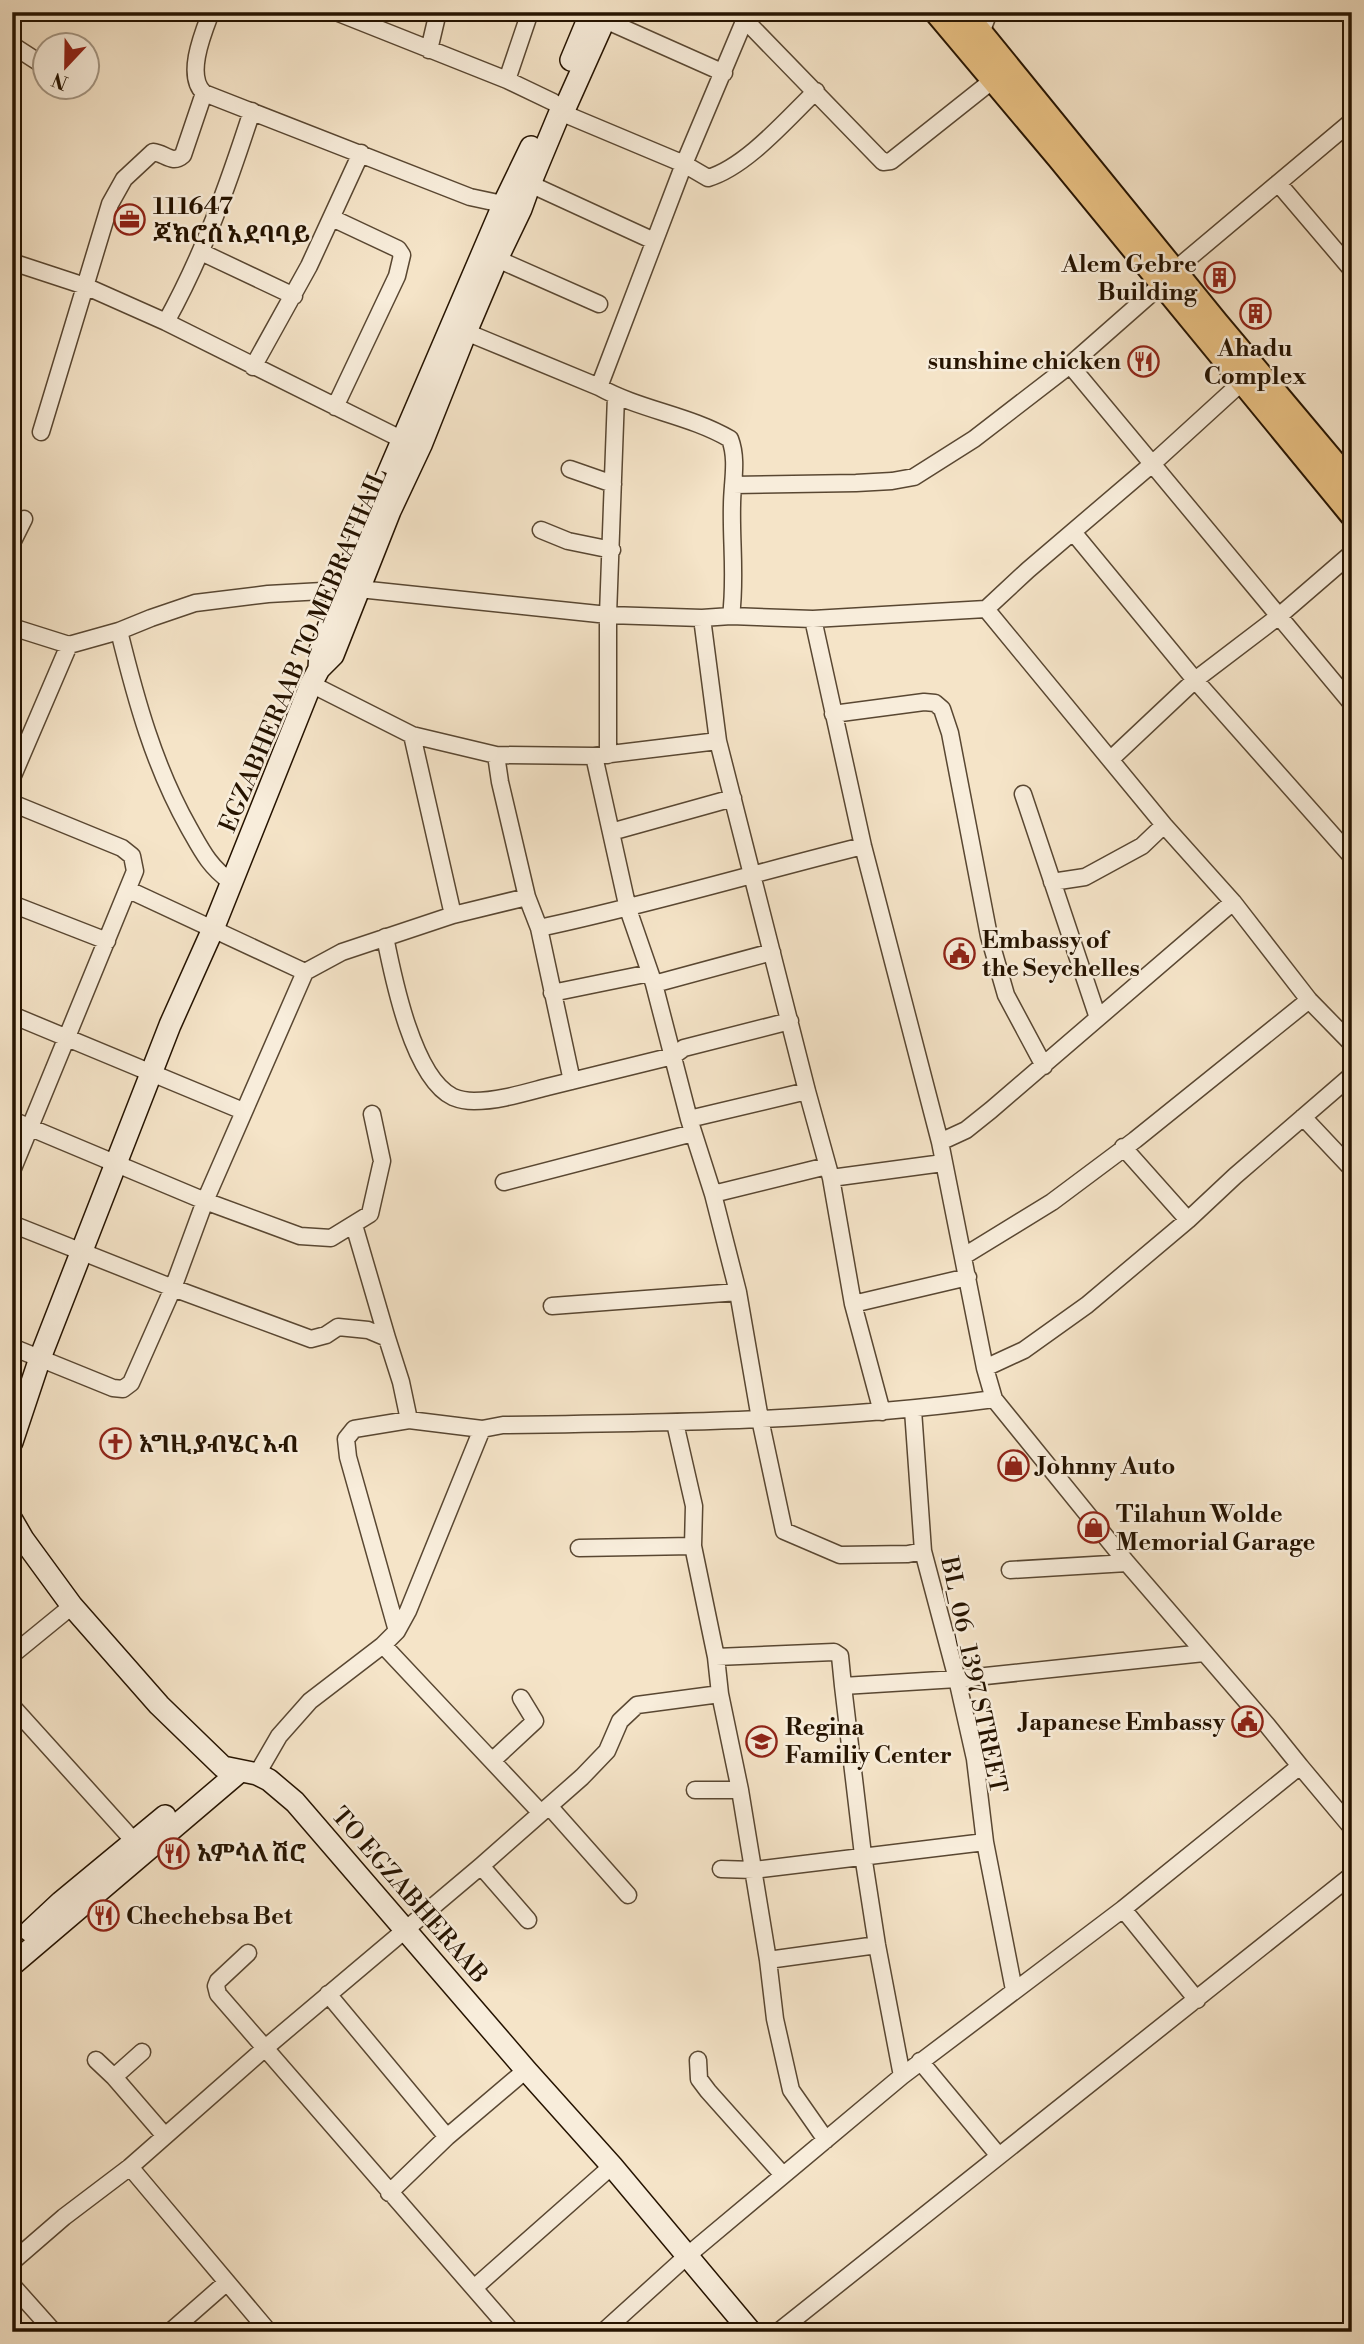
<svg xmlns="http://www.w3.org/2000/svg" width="1364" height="2344" font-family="'Libre Bodoni','Noto Serif Ethiopic',serif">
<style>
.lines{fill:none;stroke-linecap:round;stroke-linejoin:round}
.minor-casing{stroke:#594732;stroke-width:19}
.secondary-casing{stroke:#251300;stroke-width:24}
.primary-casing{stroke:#251300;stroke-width:28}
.minor{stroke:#f8eddb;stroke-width:16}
.secondary{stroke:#f8eddb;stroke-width:21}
.primary{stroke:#eac284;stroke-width:24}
.labels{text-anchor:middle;stroke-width:5;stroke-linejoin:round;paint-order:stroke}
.poi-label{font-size:24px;font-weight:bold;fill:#251300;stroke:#f8eddb;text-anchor:start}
.street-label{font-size:24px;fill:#251300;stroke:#f8eddb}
</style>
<rect width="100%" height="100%" fill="#f5e4c8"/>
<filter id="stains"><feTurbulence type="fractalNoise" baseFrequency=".00286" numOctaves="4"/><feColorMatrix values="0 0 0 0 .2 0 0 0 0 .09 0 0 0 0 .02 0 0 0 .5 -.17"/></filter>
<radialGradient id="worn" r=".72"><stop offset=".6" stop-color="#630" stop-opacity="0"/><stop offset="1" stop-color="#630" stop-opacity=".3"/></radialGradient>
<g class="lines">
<defs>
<path id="minor" d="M 211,12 C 203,33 185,76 204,93 L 470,197 L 512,206
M 336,12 L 507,80 L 553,102
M 1351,12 L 1352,13
M 12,16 L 13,12
M 605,20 L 724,73
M 745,20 L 883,162 L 891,161 L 993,80
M 981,33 L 989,12
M 12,45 L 46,67
M 429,50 L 438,12
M 507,80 L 530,12
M 560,112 L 684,164 L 708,178 C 746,167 787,119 816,91
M 1278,183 L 1352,270
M 530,184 L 654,241
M 332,218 L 398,249 L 402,255 L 397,276 L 335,407
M 201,252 L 294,296
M 497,259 L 599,304
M 12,262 L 85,286 L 166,322 L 403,440
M 166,322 C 204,253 228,185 252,111
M 466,332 L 599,387 C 640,410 689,415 730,439 C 738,460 732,483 732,505 C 731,543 736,578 731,616
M 1070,365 L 1352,704
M 253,367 L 309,266 L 361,153
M 599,387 L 684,164 L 748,12
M 41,432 L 110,204 L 124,179 L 153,152 C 165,153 172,165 183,155 L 204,93
M 570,469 L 613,484
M 733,485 L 856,483 L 892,481 L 914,477 L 974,439 L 1070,365 L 1162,284 L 1170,274 L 1352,121
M 541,530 L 568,541 L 612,550
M 1073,532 L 1195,680 L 1352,857
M 12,543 L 24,519
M 986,609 L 1164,825 L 1233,902 L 1309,1000 L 1352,1044
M 702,618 L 718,741 L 807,1091 L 831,1178 L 853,1304 L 882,1412
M 12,627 L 69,645 L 119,631 L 151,618 L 195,603 L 268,594 L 359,589 L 608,615 L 702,618 L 731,616 L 813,619 L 986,609 L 1028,570 L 1151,465 L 1242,382
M 119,631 C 136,700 154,766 189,828 C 202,851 209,866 231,882
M 311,684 L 412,735 L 496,755 L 594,756 L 718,741
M 833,714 L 924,702 L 935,703 L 942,709 L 950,733 L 989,936 L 1006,995 L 1044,1066
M 412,735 L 453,915
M 496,755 L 500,782 L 527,897 L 539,928 L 572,1081
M 608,755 L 608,615 L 616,396
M 594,756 L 628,909 L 654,984 L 689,1119 L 713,1194 L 738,1292
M 1111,759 L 1195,680 L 1279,616 L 1352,553
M 12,778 L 69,645
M 1023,794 L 1098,1018
M 12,803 L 122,848 L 132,856 L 135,871 L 12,1171
M 611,832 L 733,798
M 1052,882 L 1085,877 L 1142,846 L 1164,825
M 129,890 L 305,972
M 12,904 L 107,941
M 539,928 C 648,905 754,873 863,846
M 385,937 C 393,977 413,1078 453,1097 C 458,1099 468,1101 474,1101 C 498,1101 524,1093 547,1087 C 589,1077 631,1066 673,1056 L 684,1048 L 790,1021
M 654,984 L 772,952
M 552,993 L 650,973
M 12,1015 L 243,1111
M 372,1114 L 382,1161 L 370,1214 L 331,1238 L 300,1236 L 205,1201 L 305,972 L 342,952 L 453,915 L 527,897
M 1303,1117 L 1352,1169
M 689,1119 L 807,1091
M 12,1120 L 205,1201 L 173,1288 L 12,1224
M 940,1142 L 966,1130 L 991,1110 L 1233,902
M 1123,1147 L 1188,1220
M 831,1178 L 943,1163
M 504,1182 L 693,1133
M 713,1194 L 827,1166
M 354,1225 L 387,1338
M 964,1256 L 1052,1202 L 1135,1140 L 1309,1000
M 853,1304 L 968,1277
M 552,1306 L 738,1292 L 760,1419 L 784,1531 L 840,1555 L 908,1554 L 923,1551
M 12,1347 L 113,1388 L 123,1389 L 131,1383 L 173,1288 L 311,1339 L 326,1335 L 338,1327 L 368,1330 L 387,1338 L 401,1382 L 409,1420
M 985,1368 L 1024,1350 L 1087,1305 L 1188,1220 L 1235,1176 L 1352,1075
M 913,1410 L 923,1551 L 957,1679 L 975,1759 L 985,1842 L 1014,1990
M 675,1423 L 694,1506 L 693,1546 L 716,1657 L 720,1694 L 740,1790 L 768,1960 L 775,2019 L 791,2090 L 826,2140
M 579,1548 L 693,1546
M 1010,1570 L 1127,1563
M 397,1631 L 348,1457 L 346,1439 L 354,1429 L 409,1420 L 482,1429
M 383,1645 L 397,1631 L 408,1611 L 482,1429 L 503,1425 C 667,1423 831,1421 994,1399
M 12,1655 L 72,1606
M 716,1657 L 834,1652 L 840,1656 L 843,1686
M 12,1706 L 142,1850
M 492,1761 L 535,1721 L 521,1698
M 1300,1766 L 1352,1828
M 257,1774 L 279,1736 L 310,1701 L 383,1645 L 541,1813
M 695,1790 L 740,1790
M 549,1806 L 628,1895
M 481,1866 L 528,1920
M 721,1869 L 754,1870 L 985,1842
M 1123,1909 L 1197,2000
M 248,1953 L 218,1981 L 216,1986 L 218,1994 L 512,2332
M 768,1960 L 877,1945
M 328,1994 L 447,2137
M 142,2052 L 114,2077 L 165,2136
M 96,2060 L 114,2077
M 698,2060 L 699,2079 L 708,2091 L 783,2175
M 920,2061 L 999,2156
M 902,2076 L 877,1945 L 863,1855 L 843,1686 L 957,1679 L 1204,1653
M 389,2193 L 447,2137 L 526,2070
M 12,2262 L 64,2217 L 130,2167
M 12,2285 L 54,2332
M 474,2288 L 612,2166
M 170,2332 L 227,2282
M 269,2332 L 130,2167 L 264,2049 L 481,1866 L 582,1777 L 607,1751 L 620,1721 L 637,1705 L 720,1694
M 603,2332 L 688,2255 L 902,2076 L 1123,1909 L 1300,1766 L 1267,1725 L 1127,1563 L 994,1399 L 985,1368 L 940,1142 L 863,846 L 813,619
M 778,2332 L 1352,1875"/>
<path id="secondary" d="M 571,60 L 591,12
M 319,669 L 320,650 L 362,534 L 504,203 L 531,147
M 12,1442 L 40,1358 L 170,1025 L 213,929 L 311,684 L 319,669 L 333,655 L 390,511 L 421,445 L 466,332 L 497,259 L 521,209 L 530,184 L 560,112 L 565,108 L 608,12
M 12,1520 L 23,1539 L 72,1606 L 159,1705 L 223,1767 L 257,1774 L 269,1780 L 295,1802 L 526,2070 L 612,2166 L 751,2332
M 30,1931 L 61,1902 L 165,1816
M 12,1965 L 239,1772"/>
<path id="primary" d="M 937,12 L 1059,157 L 1352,514
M 963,12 L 1216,323 L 1352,485"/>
</defs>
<use href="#minor" class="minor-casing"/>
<use href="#secondary" class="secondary-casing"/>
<use href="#primary" class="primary-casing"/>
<use href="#minor" class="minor"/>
<use href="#secondary" class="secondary"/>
<use href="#primary" class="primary"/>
</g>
<defs>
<symbol id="office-ring" viewBox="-11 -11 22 22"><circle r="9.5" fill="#f8eddb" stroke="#8f2418" stroke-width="1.5"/><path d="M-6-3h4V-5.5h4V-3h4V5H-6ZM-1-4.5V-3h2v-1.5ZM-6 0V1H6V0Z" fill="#8f2418"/></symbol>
<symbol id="building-ring" viewBox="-11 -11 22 22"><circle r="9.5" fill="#f8eddb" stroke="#8f2418" stroke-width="1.5"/><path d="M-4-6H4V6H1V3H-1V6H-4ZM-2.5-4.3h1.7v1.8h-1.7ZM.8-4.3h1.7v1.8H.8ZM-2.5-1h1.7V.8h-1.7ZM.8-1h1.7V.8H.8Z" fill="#8f2418"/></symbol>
<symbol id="restaurant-ring" viewBox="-11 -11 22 22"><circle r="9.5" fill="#f8eddb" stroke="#8f2418" stroke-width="1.5"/><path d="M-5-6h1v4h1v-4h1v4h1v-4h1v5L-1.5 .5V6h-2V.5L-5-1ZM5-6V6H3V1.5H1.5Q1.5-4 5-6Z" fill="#8f2418"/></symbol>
<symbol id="civic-ring" viewBox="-11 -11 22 22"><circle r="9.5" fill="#f8eddb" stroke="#8f2418" stroke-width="1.5"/><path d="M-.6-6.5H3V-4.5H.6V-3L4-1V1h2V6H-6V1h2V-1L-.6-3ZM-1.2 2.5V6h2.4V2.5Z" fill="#8f2418"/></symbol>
<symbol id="church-ring" viewBox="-11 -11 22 22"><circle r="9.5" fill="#f8eddb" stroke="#8f2418" stroke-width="1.5"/><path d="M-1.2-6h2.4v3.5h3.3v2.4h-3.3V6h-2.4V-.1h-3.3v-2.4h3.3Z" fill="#8f2418"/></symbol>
<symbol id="shop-ring" viewBox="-11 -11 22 22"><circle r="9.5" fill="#f8eddb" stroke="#8f2418" stroke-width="1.5"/><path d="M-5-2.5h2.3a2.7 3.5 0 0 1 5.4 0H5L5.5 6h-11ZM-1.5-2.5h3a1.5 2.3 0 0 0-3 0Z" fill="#8f2418"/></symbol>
<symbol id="school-ring" viewBox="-11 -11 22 22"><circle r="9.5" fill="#f8eddb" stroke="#8f2418" stroke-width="1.5"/><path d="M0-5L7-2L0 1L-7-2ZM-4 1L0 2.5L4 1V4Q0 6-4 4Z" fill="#8f2418"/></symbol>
</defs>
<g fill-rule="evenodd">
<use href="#office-ring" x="112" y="202" width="35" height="35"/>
<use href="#building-ring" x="1202" y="260" width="35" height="35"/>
<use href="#building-ring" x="1238" y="296" width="35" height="35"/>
<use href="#restaurant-ring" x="1126" y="344" width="35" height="35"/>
<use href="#civic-ring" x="942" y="936" width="35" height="35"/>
<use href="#church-ring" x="98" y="1426" width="35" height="35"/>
<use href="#shop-ring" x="996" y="1448" width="35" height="35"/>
<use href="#shop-ring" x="1076" y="1510" width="35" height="35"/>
<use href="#civic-ring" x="1230" y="1704" width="35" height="35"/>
<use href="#school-ring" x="744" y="1724" width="35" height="35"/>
<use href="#restaurant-ring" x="156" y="1836" width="35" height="35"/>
<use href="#restaurant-ring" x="86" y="1898" width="35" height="35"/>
</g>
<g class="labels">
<g class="poi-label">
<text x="153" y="214">111647<tspan x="153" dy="28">ጃክሮስ አደባባይ</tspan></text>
<text x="1197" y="272" text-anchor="end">Alem Gebre<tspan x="1197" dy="28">Building</tspan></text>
<text x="1255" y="356" text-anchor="middle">Ahadu<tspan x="1255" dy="28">Complex</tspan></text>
<text x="1121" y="369" text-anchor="end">sunshine chicken</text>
<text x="982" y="948">Embassy of<tspan x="982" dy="28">the Seychelles</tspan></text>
<text x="139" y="1452">እግዚያብሄር አብ</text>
<text x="1037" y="1474">Johnny Auto</text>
<text x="1116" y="1522">Tilahun Wolde<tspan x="1116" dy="28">Memorial Garage</tspan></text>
<text x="1225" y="1730" text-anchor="end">Japanese Embassy</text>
<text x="785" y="1735">Regina<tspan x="785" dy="28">Familiy Center</tspan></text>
<text x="197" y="1861">አምሳለ ሽሮ</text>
<text x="126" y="1924">Chechebsa Bet</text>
</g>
<g class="street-label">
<text transform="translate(303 650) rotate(-67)" y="8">EGZABHERAAB TO MEBRATHAIL</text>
<text transform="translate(974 1675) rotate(78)" y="8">BL_06_1397 STREET</text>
<text transform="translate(410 1895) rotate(49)" y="8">TO EGZABHERAAB</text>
</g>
</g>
<rect width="1364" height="2344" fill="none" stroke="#f5e4c8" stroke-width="42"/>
<rect x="14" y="14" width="1336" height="2316" fill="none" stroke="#251300" stroke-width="3.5"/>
<rect x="21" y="21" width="1322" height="2302" fill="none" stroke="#251300" stroke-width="2"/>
<g transform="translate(66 66) rotate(202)"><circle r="33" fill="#f8eddb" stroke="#a49683" stroke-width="2"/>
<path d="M0-5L12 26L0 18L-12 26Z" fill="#8f2418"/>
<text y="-10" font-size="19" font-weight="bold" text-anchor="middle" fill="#251300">N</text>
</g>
<rect width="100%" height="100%" filter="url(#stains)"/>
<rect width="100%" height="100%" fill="url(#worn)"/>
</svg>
